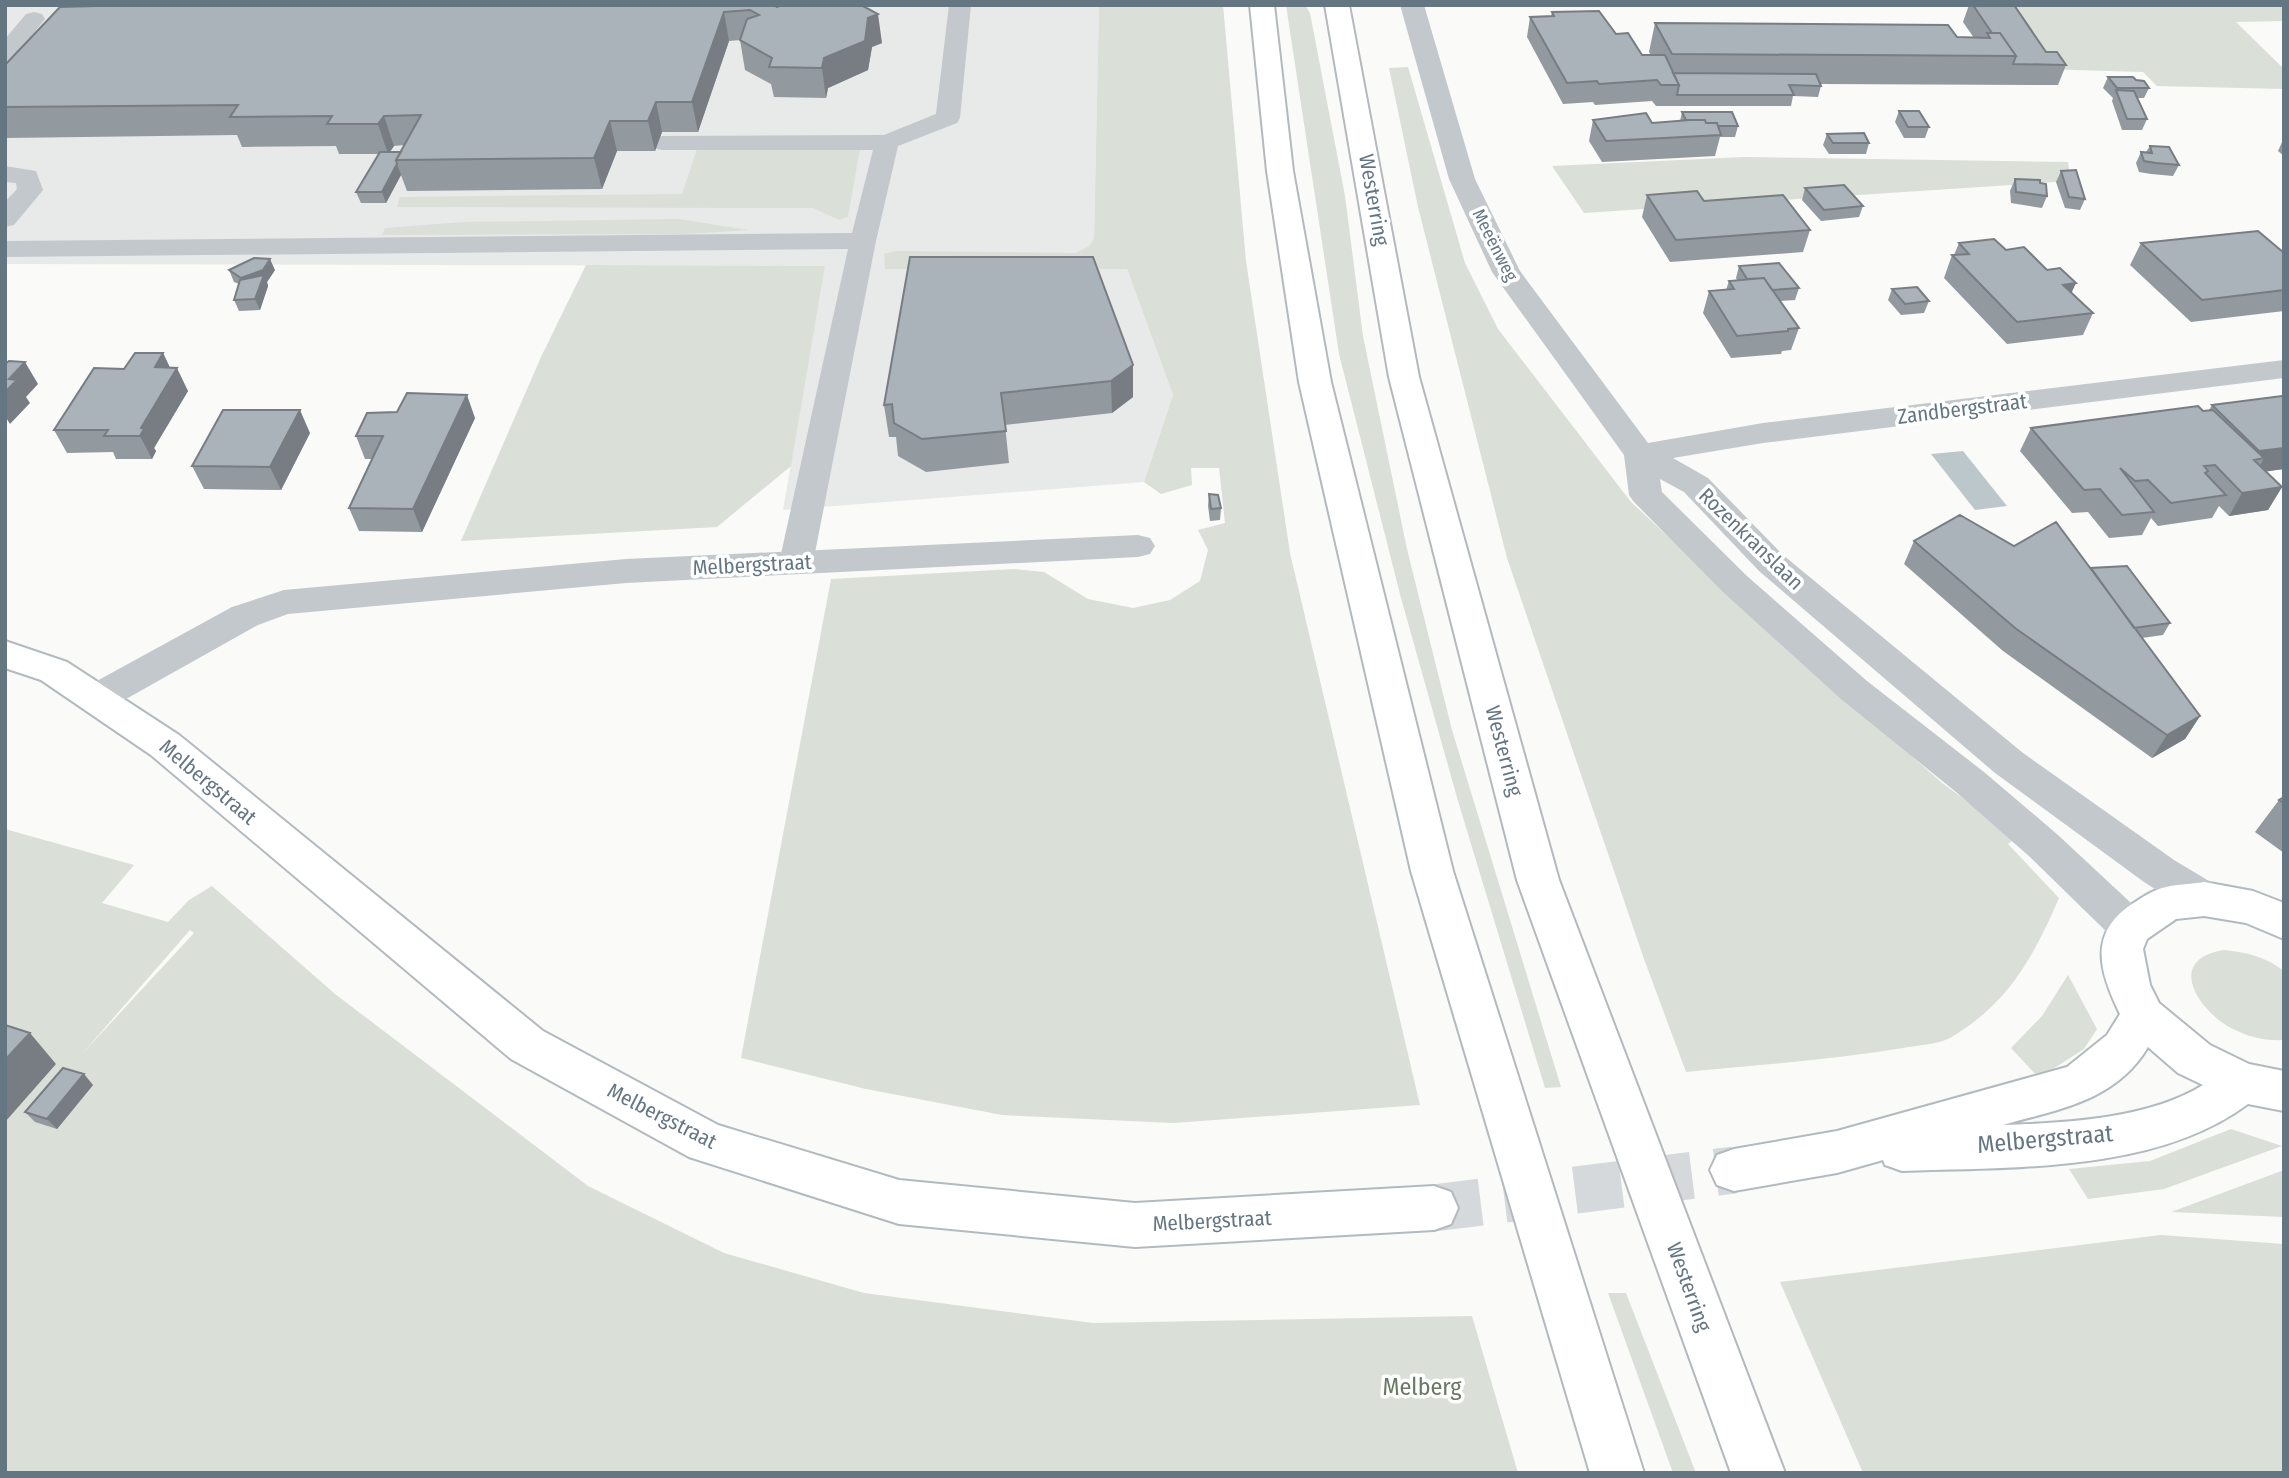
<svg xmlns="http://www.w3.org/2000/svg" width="2289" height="1478" font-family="'Fira Sans Condensed',sans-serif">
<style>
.built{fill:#e8e9e9}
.green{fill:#dadfd7;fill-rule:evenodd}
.water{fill:#bbc7cb}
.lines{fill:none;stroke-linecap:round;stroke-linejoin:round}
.secondary-tunnel{stroke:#d5d9db;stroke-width:47;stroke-dasharray:47 24;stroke-linecap:butt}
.secondary-casing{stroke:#b3babf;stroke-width:4}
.highway-casing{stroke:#b4b9bd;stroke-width:4}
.lane{fill:#c3c8cc;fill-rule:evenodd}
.street{fill:#c3c8cc;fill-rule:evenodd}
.secondary{fill:#fff;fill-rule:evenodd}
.highway{fill:#fff;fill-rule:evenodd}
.wall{fill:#929a9f;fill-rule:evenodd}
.shaded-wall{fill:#777d82}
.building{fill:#aab3b9;stroke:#777d82;stroke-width:2}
.labels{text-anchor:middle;stroke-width:7;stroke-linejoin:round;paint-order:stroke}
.far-street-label{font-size:18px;fill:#657683;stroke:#fff}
.street-label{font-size:21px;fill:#657683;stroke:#fff}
.near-street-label{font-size:24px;fill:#657683;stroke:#fff}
.near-park-label{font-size:24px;fill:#687a64;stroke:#fff}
</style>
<rect width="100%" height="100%" fill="#fafaf8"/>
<path class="built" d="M 5,5 L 1099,5 L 1094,238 L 1089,246 L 1075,253 L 885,269 L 1127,269 L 1173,395 L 1144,482 L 783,510 L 825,266 L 5,264 Z"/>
<path class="green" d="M 1099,5 L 1223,5 L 1246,261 L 1290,553 L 1420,1105 L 1173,1123 L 1002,1115 L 866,1089 L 741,1058 L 831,579 L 1014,569 L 1044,572 L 1088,599 L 1133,608 L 1170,600 L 1200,581 L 1208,550 L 1198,530 L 1225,523 L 1219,468 L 1191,468 L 1192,485 L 1161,494 L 1144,482 L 1173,395 L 1127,269 L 885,269 L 884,254 L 896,251 L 1075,253 L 1089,246 L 1094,238 Z
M 1286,5 L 1305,5 L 1310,13 L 1345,196 L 1363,336 L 1407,549 L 1452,730 L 1561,1087 L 1545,1088 L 1458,801 L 1401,598 L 1339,354 Z
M 1993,5 L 2284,5 L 2284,21 L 2236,22 L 2284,69 L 2284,89 L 2157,86 L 2143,72 L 2041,69 Z
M 1408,67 L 1465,263 L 1498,329 L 1631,502 L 1735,599 L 1941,782 L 2016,838 L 2008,844 L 2059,898 C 2033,958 2008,1004 1950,1038 C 1937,1045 1917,1045 1903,1048 C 1831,1060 1758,1065 1686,1072 L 1644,959 L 1507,558 L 1418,207 L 1389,68 Z
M 697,149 L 860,149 L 848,217 L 839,220 L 813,208 L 397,207 L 400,197 L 682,194 Z
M 1744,157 L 2068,162 L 2071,181 L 1584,213 L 1552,166 Z
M 679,219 L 748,230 L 689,234 L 382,235 L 385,228 L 464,222 Z
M 586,265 L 825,266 L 791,466 L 717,527 L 461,541 L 541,357 Z
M 5,829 L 134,865 L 102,903 L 168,922 L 189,900 L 212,886 L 335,994 L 588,1186 L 724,1253 L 864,1293 L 1093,1323 L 1472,1316 L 1518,1473 L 5,1473 ZM 190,930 L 194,933 L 82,1054 Z
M 2224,950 C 2246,952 2266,957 2284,971 L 2284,1040 C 2265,1041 2248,1037 2231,1028 C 2196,1009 2166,959 2224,950 Z
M 2068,975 L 2097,1029 L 2084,1049 L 2039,1078 L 2011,1048 L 2042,1016 Z
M 2231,1129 L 2282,1146 L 2164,1189 L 2088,1199 L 2069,1169 L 2150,1161 Z
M 2284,1170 L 2284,1217 L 2171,1212 Z
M 2161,1235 L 2284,1244 L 2284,1473 L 1863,1473 L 1780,1282 Z
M 1608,1293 L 1626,1293 L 1696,1473 L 1673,1473 Z"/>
<path class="water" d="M 1963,451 L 2007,506 L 1975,510 L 1931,454 Z"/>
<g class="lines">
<path class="secondary-tunnel" d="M 1434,1208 L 1734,1170"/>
<defs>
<path id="secondary" d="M 5,641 L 67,662 L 179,735 L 543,1031 L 718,1125 L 899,1180 L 1135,1203 L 1434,1186 L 1451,1192 L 1458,1208 L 1451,1224 L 1434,1230 L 1135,1247 L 899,1224 L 689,1157 L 511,1059 L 151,755 L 41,680 L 5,668 Z
M 2204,882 L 2253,891 L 2284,903 L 2284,939 L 2246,923 L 2204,916 L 2176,919 L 2147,939 L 2143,949 L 2150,985 L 2159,1003 L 2210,1045 L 2249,1064 L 2284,1071 L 2284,1111 L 2248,1104 C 2156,1173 2012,1167 1902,1171 L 1885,1165 L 1883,1160 L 1837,1173 L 1734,1191 L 1717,1185 L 1710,1170 L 1717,1155 L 1734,1149 L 1837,1131 L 2067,1067 L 2107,1035 L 2120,1014 C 2100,973 2087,934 2132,904 C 2143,897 2153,890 2166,887 C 2178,884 2192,884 2204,882 ZM 2148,1047 L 2178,1073 L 2203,1085 C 2149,1119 2065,1123 2003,1125 C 2059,1109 2116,1101 2148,1047 Z"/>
<path id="highway" d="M 1250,5 L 1274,5 L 1293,171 L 1331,382 L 1453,871 L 1644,1473 L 1590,1473 L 1411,871 L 1299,382 L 1267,171 Z
M 1325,5 L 1349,5 L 1419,377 L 1559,880 L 1785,1473 L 1731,1473 L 1517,880 L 1389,377 Z"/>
</defs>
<use href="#secondary" class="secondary-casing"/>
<use href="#highway" class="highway-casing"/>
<path class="lane" d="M 949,5 L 971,5 L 960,118 L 957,123 L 898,146 L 876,241 L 813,563 L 808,571 L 796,574 L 784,571 L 779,563 L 848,249 L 5,257 L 5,241 L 852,233 L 873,150 L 662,150 L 653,148 L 650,143 L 653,138 L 662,136 L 884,135 L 936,114 Z
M 34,12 L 42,14 L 45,19 L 13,59 L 5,61 L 5,39 L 26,14 Z
M 5,166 L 36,171 L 43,190 L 14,225 L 5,227 L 5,202 L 17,189 L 16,183 L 5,182 Z"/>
<path class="street" d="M 1400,5 L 1424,5 L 1475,179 L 1520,271 L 1648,443 L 1763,423 L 2284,360 L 2284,378 L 1763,443 L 1673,458 L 1708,478 L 1783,555 L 2023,753 L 2174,860 L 2219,887 L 2225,899 L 2219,911 L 2204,916 L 2189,911 L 2144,882 L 1995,773 L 1759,571 L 1684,492 L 1660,479 L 1662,492 L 1747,576 L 1867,681 L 1984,772 L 2058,835 L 2145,916 L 2151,928 L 2145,940 L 2130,945 L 2115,940 L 2030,857 L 1956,792 L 1841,699 L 1723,592 L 1634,502 L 1629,495 L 1624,455 L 1492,272 L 1449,179 Z
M 1138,535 L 1150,538 L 1155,546 L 1150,554 L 1138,557 L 626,583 L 288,614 L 258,625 L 110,708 L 97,711 L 84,708 L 78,698 L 84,688 L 232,607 L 284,590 L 626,559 Z"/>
<use href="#secondary" class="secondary"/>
<use href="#highway" class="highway"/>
</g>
<path class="wall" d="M 774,5 L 882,43 L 872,47 L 868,70 L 828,88 L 826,98 L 774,97 L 771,84 L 745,70 L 740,40 L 729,41 L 698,132 L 662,132 L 655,151 L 617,151 L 602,189 L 407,191 L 401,175 L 386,203 L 361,203 L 356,192 L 379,154 L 339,154 L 336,146 L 242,147 L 237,135 L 5,138 L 5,65 ZM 404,145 L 401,152 L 390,152 L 394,146 Z
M 1969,5 L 2014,5 L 2046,52 L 2066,65 L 2058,85 L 1821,84 L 1821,86 L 1818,97 L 1793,96 L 1791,106 L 1656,106 L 1652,101 L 1595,105 L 1593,102 L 1563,104 L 1527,37 L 1530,17 L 1551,16 L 1552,12 L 1616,34 L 1642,55 L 1651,55 L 1649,52 L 1655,23 L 1974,38 L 1963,22 Z
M 2108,77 L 2136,80 L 2149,88 L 2144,98 L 2137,98 L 2147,119 L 2142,130 L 2122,130 L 2112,101 L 2113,98 L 2103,88 Z
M 1899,111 L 1929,127 L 1925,138 L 1904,138 L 1895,122 Z
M 1682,112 L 1738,126 L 1735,137 L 1720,137 L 1715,156 L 1602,162 L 1589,141 L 1593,120 L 1652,123 L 1680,121 Z
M 1827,134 L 1869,143 L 1866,154 L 1829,154 L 1823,145 Z
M 2283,140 L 2284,140 L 2284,156 L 2278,151 Z
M 2150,146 L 2179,165 L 2173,176 L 2151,174 L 2139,172 L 2136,163 L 2141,152 L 2146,152 Z
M 2061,171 L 2085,199 L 2080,210 L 2065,208 L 2056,182 Z
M 2015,179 L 2040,183 L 2047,196 L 2042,208 L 2011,203 L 2010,191 Z
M 1805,188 L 1863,206 L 1859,217 L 1821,221 L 1802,200 Z
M 1647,195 L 1704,201 L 1810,230 L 1803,252 L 1670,262 L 1642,217 Z
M 1959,243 L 2006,250 L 2047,270 L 2093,313 L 2083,335 L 2007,344 L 1944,278 L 1952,255 L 1954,255 Z
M 2141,243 L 2284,253 L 2284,311 L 2191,322 L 2130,265 Z
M 1739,266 L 1799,288 L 1795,300 L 1780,301 L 1799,328 L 1791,350 L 1782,351 L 1781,354 L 1731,358 L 1703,313 L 1709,291 L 1726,290 L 1729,281 L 1737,280 L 1736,278 Z
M 229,270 L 275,270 L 267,282 L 268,286 L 260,310 L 239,311 L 234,300 L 239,284 L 234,282 Z
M 1892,289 L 1929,301 L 1924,313 L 1901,315 L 1888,300 Z
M 163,353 L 170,368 L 188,391 L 154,448 L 156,451 L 152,459 L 116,459 L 113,452 L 67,453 L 54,430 L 124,369 Z
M 1133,365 L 1133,397 L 1112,413 L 1005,425 L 1009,463 L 926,472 L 898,456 L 896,437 L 889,437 L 884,405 Z
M 2212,405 L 2284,469 L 2266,471 L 2282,487 L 2268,510 L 2229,516 L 2219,506 L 2212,518 L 2158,526 L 2151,518 L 2142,535 L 2109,538 L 2088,512 L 2072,513 L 2020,451 L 2031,428 L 2209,410 Z
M 475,418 L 422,532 L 359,531 L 349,508 L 372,459 L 365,459 L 356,436 Z
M 310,433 L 281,490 L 204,489 L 192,466 Z
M 1209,494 L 1221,508 L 1220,520 L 1210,521 L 1208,506 Z
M 1914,541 L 2014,546 L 2090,568 L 2170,623 L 2163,635 L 2142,638 L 2200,716 L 2185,739 L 2152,758 L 2003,651 L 1904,564 Z
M 2284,797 L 2284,853 L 2255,832 L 2279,800 Z
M 93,1085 L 57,1129 L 35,1122 L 25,1112 Z"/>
<path class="shaded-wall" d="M 724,12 L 729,41 L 698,132 L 692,102 Z
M 878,14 L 882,43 L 872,47 L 868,70 L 828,88 L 826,98 L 822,68 L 824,58 L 868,18 Z
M 656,102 L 662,132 L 655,151 L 648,121 Z
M 384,116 L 394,146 L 388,154 L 378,124 Z
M 610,121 L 617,151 L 602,189 L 594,158 Z
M 397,164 L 401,175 L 386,203 L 382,192 Z
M 270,259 L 275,270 L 267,282 L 268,286 L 260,310 L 255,299 L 246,290 L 241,278 Z
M 2076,283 L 2066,305 L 2063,285 Z
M 163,353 L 173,374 L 177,368 L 188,391 L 154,448 L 156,451 L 152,459 L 140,436 L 141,428 L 155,367 Z
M 25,362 L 38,384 L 26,397 L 30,403 L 10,424 L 5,416 L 5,392 L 9,379 Z
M 1133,365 L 1133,397 L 1112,413 L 1111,381 Z
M 467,395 L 475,418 L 422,532 L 413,509 Z
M 300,410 L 310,433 L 281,490 L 270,467 Z
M 2284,448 L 2284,469 L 2256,473 L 2264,458 L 2255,460 L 2259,451 Z
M 2282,487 L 2268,510 L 2229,516 L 2242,493 Z
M 2200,716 L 2185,739 L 2152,758 L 2167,735 Z
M 30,1033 L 56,1064 L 5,1122 L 5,1060 Z
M 84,1074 L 93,1085 L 57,1129 L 47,1119 Z"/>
<path class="building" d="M 97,5 L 774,5 L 777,7 L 781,5 L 861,5 L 878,14 L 868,18 L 865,41 L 824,58 L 822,68 L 769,67 L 772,58 L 740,40 L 747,19 L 759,15 L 750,10 L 724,12 L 692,102 L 656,102 L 648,121 L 610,121 L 594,158 L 396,160 L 421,115 L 384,116 L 378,124 L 327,124 L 332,116 L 230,117 L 238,105 L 5,107 L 5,65 L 60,7 L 96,6 Z
M 1973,5 L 2014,5 L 2046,52 L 2057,52 L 2066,65 L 2013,64 L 2016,56 L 2000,33 L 1992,33 Z
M 1599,11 L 1616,34 L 1628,33 L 1642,55 L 1665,55 L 1679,85 L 1661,85 L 1657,80 L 1599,84 L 1597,81 L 1567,83 L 1530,17 L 1554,16 L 1552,12 Z
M 1655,23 L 1948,25 L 1957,37 L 1990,38 L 1987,33 L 2000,33 L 2016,56 L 1672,54 Z
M 1673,73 L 1816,74 L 1821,86 L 1789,85 L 1794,95 L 1677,95 L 1679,85 Z
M 2108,77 L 2133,77 L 2136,80 L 2144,81 L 2149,88 L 2117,88 Z
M 2116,90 L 2134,91 L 2147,119 L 2127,119 Z
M 1899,111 L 1919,111 L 1929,127 L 1908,127 Z
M 1682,112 L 1732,112 L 1738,126 L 1718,126 L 1717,123 L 1706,123 L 1705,120 L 1686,120 Z
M 1646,113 L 1652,123 L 1690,120 L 1705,120 L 1706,123 L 1717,123 L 1721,135 L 1606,141 L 1593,120 Z
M 1864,133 L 1869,143 L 1833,143 L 1827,134 Z
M 2150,146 L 2169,147 L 2179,165 L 2156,163 L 2144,161 L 2141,152 L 2152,153 Z
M 380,152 L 401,152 L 396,160 L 397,164 L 382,192 L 356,192 Z
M 2076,170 L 2085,199 L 2069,197 L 2061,171 Z
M 2015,179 L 2040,180 L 2040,183 L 2046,184 L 2047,196 L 2016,192 Z
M 1844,185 L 1863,206 L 1824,210 L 1805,188 Z
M 1697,191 L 1704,201 L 1783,195 L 1810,230 L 1676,240 L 1647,195 Z
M 2258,231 L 2284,253 L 2284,290 L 2202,300 L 2141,243 Z
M 1994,239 L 2006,250 L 2024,247 L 2047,270 L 2060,268 L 2076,283 L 2063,285 L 2093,313 L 2017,322 L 1952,255 L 1969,254 L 1959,243 Z
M 910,257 L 1093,257 L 1133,365 L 1111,381 L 1001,393 L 1006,431 L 922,439 L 894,423 L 892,404 L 884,405 Z
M 254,258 L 270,259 L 263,270 L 241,278 L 229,270 Z
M 1779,263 L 1799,288 L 1772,290 L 1764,278 L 1747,279 L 1739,266 Z
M 264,275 L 255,299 L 234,300 L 240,280 Z
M 1764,278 L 1799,328 L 1788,329 L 1788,331 L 1737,336 L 1709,291 L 1734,289 L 1729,281 Z
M 1917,287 L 1929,301 L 1905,304 L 1892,289 Z
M 135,353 L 163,353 L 155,367 L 177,368 L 141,428 L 144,429 L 140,436 L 104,436 L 108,430 L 54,430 L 94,368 L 124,369 Z
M 9,361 L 25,362 L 9,379 L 17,380 L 5,392 L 5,364 Z
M 407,393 L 467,395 L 413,509 L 349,508 L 383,436 L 356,436 L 367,413 L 397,412 Z
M 2282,396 L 2284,397 L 2284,448 L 2259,451 L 2212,405 Z
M 2198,406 L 2203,411 L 2213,410 L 2264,458 L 2254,460 L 2282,487 L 2242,493 L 2215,465 L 2204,466 L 2208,471 L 2205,473 L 2226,495 L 2171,503 L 2148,480 L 2135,481 L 2120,468 L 2154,512 L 2122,515 L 2100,489 L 2084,490 L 2031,428 Z
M 223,410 L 300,410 L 270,467 L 192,466 Z
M 1209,494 L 1218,495 L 1221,508 L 1211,509 Z
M 1960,515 L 2014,546 L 2056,522 L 2200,716 L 2167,735 L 2015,628 L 1914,541 Z
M 2127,566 L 2170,623 L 2134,628 L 2091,568 Z
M 2284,797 L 2284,803 L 2279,800 Z
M 5,1025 L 30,1033 L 5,1060 Z
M 63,1068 L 84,1074 L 47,1119 L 25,1112 Z"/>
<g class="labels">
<g class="far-street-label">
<text transform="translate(1495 245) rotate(63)" y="6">Meeënweg</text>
</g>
<g class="street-label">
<text transform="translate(1374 200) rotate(80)" y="7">Westerring</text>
<text transform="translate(1962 409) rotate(-7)" y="7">Zandbergstraat</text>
<text transform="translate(1751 539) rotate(44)" y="7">Rozenkranslaan</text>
<text transform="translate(752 565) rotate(-3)" y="7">Melbergstraat</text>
<text transform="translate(1504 751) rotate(75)" y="7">Westerring</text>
<text transform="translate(208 782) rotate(40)" y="7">Melbergstraat</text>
<text transform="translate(662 1116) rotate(27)" y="7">Melbergstraat</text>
<text transform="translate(1212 1221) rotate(-3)" y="7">Melbergstraat</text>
<text transform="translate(1689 1287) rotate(70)" y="7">Westerring</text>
</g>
<g class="near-street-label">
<text transform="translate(2045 1139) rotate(-5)" y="8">Melbergstraat</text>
</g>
<g class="near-park-label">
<text x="1422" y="1395">Melberg</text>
</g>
</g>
<rect width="2289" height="1478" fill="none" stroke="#657683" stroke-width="14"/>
</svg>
